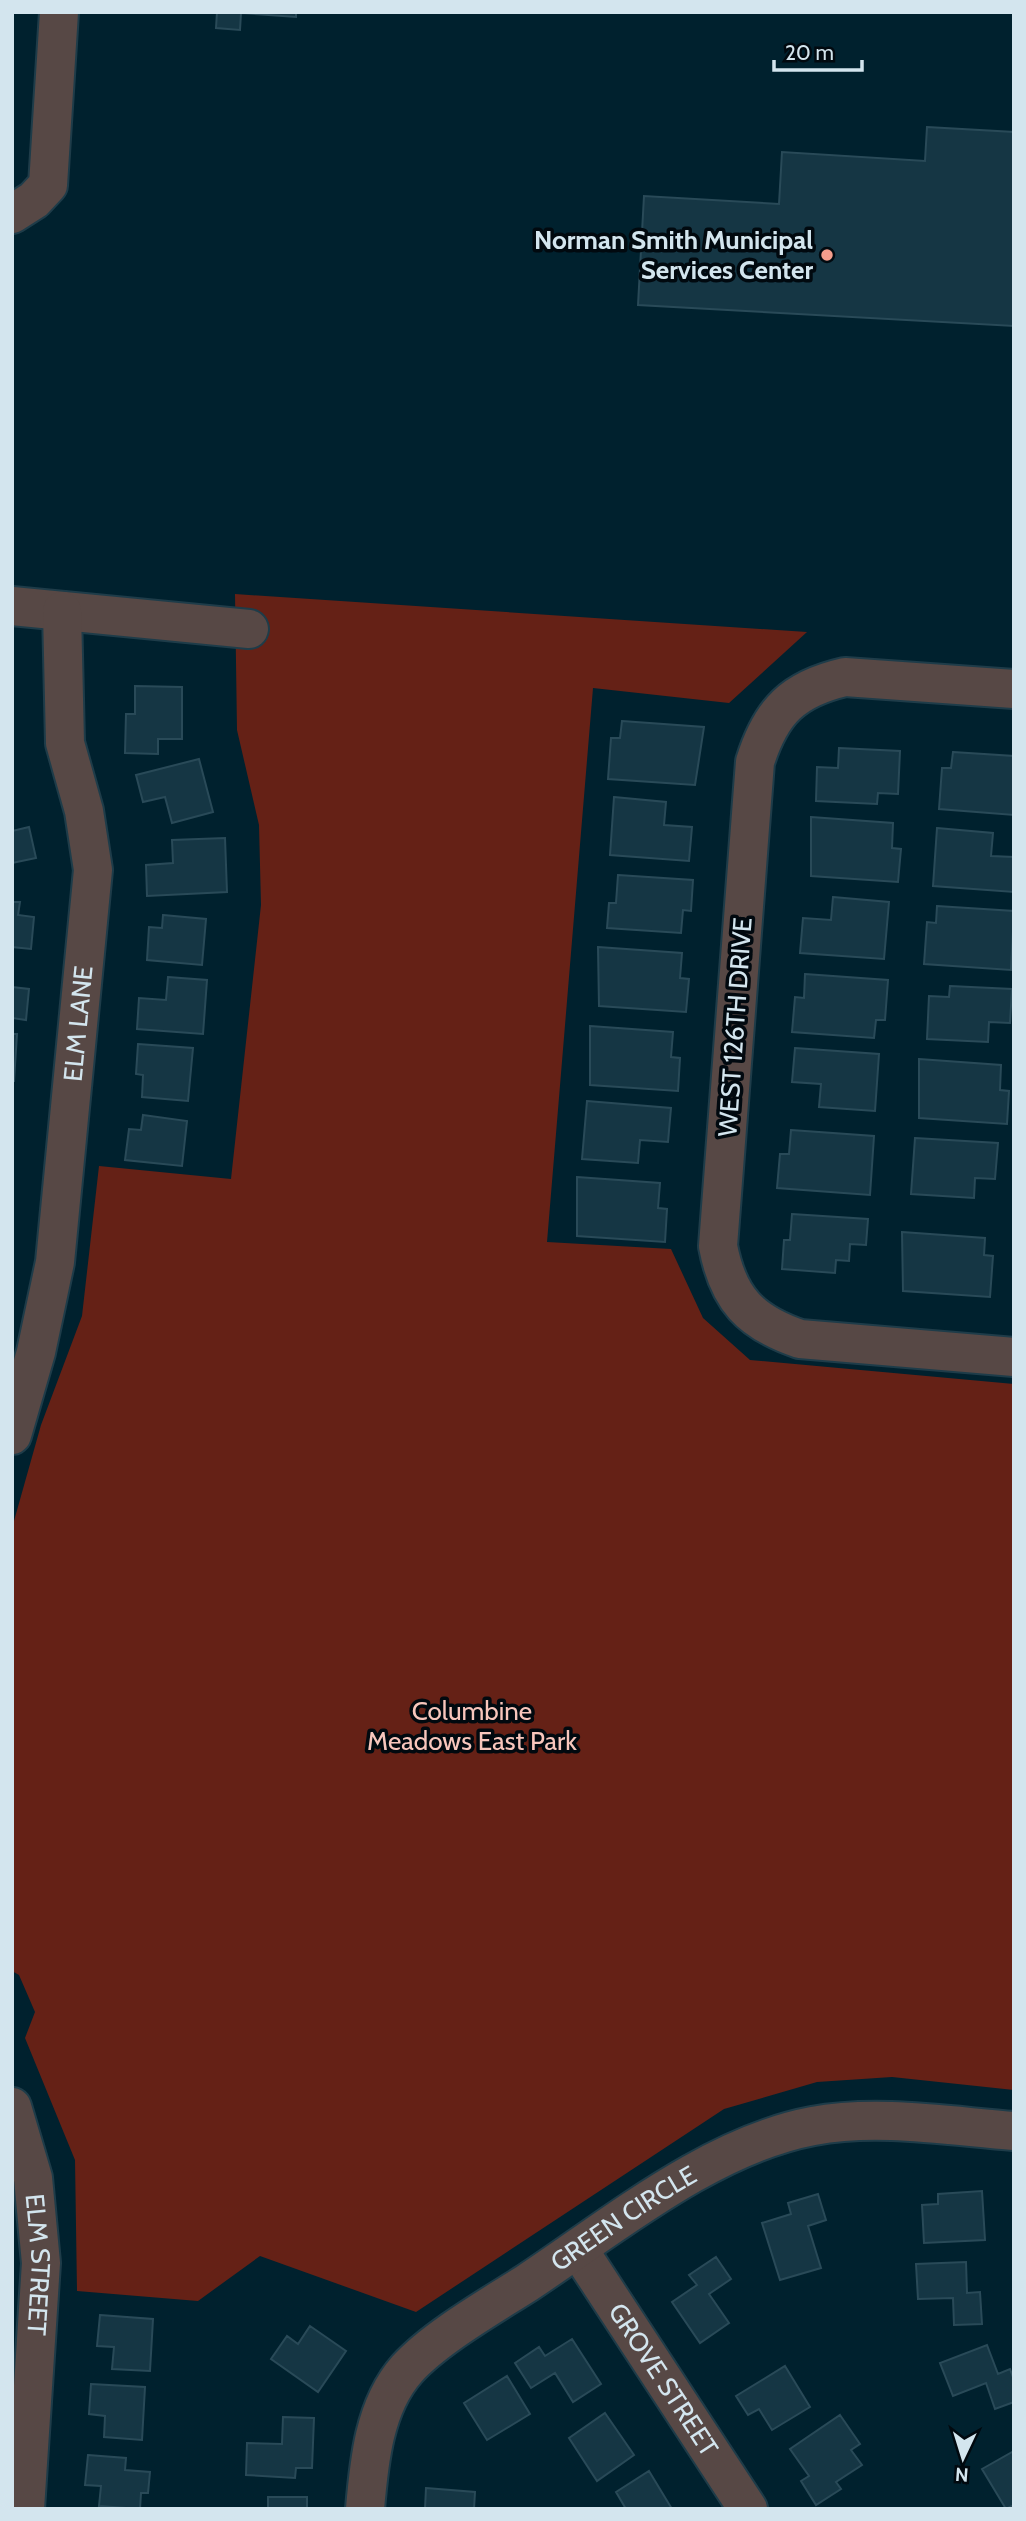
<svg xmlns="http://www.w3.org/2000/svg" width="1026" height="2521" font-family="Cabin,sans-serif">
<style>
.green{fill:#652116}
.building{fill:#153644;stroke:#294a58;stroke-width:2}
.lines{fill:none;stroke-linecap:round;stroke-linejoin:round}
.minor-casing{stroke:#1e3c49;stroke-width:42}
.minor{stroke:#574845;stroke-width:38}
.poi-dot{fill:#f49d8c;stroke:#01090f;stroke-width:2.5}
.labels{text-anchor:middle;stroke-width:7;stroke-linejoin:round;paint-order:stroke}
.poi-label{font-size:26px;font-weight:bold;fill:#d3e5ee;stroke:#01090f;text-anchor:end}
.street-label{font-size:26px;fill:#d3e5ee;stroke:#01090f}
.park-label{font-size:26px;fill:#f8c6bc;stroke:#01090f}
</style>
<rect width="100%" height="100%" fill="#00212e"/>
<path class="green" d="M 235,594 L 807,632 L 729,703 L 593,688 L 547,1242 L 671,1249 L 703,1318 L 750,1360 L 1014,1384 L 1014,2090 L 892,2077 L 817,2082 L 724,2109 L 416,2312 L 260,2256 L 198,2301 L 77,2291 L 75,2160 L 25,2038 L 35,2012 L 19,1975 L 12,1971 L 12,1528 L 41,1425 L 82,1316 L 99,1166 L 231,1179 L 261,905 L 259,825 L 237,730 Z"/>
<path class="building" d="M 217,12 L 296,12 L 296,17 L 241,13 L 240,30 L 216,28 Z
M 927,127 L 1014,132 L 1014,326 L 638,305 L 644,196 L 779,204 L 782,152 L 925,161 Z
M 135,686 L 182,687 L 182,739 L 158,739 L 158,754 L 125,753 L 126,714 L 135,714 Z
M 622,721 L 704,727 L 695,785 L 608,779 L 611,738 L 620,738 Z
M 839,748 L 900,751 L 898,794 L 878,793 L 877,804 L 816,801 L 817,767 L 838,768 Z
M 953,752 L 1014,756 L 1014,815 L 939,809 L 942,768 L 951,768 Z
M 199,759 L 213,812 L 172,823 L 165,797 L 143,802 L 136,775 Z
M 614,797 L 666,802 L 664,825 L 692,827 L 689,861 L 610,855 Z
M 811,817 L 893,823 L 892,848 L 901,849 L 898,882 L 811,876 Z
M 29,827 L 36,858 L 12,863 L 12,831 Z
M 937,828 L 993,833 L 991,856 L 1014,857 L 1014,892 L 933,886 Z
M 225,838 L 227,892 L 147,896 L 146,865 L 173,863 L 172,840 Z
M 618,875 L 693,880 L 691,911 L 683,910 L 681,933 L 607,928 L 609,903 L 616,903 Z
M 833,897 L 889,902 L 884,959 L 800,953 L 803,918 L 831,920 Z
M 12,902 L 20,902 L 18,915 L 34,917 L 31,949 L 12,947 Z
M 937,906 L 1014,911 L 1011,970 L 924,964 L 927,922 L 936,923 Z
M 163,915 L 206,919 L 202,965 L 147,960 L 149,927 L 162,928 Z
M 598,947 L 682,953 L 680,978 L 689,979 L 686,1012 L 599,1006 Z
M 805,974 L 888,980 L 885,1020 L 876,1020 L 874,1038 L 792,1032 L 795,997 L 804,998 Z
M 168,977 L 207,980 L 203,1034 L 137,1029 L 139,998 L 166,1000 Z
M 950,986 L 1012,989 L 1010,1023 L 989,1022 L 988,1042 L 927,1039 L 929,996 L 949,997 Z
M 12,987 L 29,989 L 26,1020 L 12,1018 Z
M 590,1026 L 673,1032 L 671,1057 L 680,1058 L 678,1091 L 590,1085 Z
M 12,1034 L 17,1034 L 14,1081 L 12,1081 Z
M 138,1044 L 193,1048 L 188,1101 L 142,1097 L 143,1075 L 136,1074 Z
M 795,1048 L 879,1054 L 875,1111 L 819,1107 L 821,1084 L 792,1082 Z
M 919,1059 L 1001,1065 L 1000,1090 L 1009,1091 L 1007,1124 L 919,1118 Z
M 587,1101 L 671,1108 L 668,1142 L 640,1140 L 638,1163 L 582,1159 Z
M 143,1115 L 187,1121 L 182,1166 L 125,1160 L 129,1129 L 141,1130 Z
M 791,1130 L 874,1136 L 870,1195 L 777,1188 L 780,1154 L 789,1154 Z
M 915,1138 L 998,1143 L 995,1179 L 975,1178 L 974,1198 L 911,1194 Z
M 577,1177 L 660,1183 L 658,1208 L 667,1209 L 665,1242 L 577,1236 Z
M 792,1214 L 868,1219 L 866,1245 L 850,1244 L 849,1261 L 836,1260 L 835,1273 L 782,1269 L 784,1240 L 790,1240 Z
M 902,1232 L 985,1238 L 984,1255 L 993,1256 L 990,1297 L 903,1291 Z
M 982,2191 L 985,2240 L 924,2243 L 922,2205 L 938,2204 L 938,2194 Z
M 818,2194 L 826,2220 L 808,2226 L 821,2268 L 780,2280 L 762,2223 L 791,2214 L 788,2203 Z
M 716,2257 L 731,2279 L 709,2294 L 729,2323 L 700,2343 L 672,2302 L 697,2285 L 689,2275 Z
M 966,2262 L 967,2293 L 980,2292 L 982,2324 L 954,2325 L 953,2298 L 918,2299 L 916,2264 Z
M 100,2315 L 153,2319 L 150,2371 L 112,2369 L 114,2347 L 97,2346 Z
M 310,2326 L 346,2351 L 318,2392 L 271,2359 L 287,2336 L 298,2344 Z
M 572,2339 L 601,2384 L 573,2402 L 555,2373 L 531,2388 L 515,2363 L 539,2347 L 545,2356 Z
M 987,2345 L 998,2374 L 1010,2369 L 1014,2380 L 1014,2402 L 995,2409 L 986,2383 L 953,2396 L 940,2363 Z
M 785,2366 L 810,2407 L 772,2430 L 759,2409 L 748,2415 L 736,2396 Z
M 507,2376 L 530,2414 L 487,2440 L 464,2403 Z
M 91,2384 L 145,2387 L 142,2440 L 104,2437 L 105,2416 L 89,2414 Z
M 605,2413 L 634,2455 L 597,2481 L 569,2438 Z
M 840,2415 L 860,2444 L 851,2450 L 862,2465 L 836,2482 L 841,2489 L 816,2505 L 801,2481 L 809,2476 L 790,2449 Z
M 283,2417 L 314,2418 L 312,2468 L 296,2468 L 295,2478 L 246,2475 L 247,2443 L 282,2444 Z
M 1014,2451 L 1014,2505 L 1006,2509 L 982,2469 Z
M 88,2455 L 126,2458 L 125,2470 L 150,2472 L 148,2493 L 141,2493 L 140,2509 L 99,2506 L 101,2486 L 85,2485 Z
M 649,2471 L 672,2509 L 626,2509 L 616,2492 Z
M 426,2488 L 475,2492 L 474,2509 L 425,2509 Z
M 268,2497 L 307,2497 L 307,2509 L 268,2509 Z"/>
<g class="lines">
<defs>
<g id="minor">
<path d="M 12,214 L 34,200 L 48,185 L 59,12"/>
<path d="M 12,606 L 249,629"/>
<path d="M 1014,689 L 845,677 C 793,689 771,711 755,762 L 718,1246 C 728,1299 750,1322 800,1339 L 1014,1357"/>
<path id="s1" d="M 12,1435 L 36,1352 L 55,1262 L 93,870 L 84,811 L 65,743 L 62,611"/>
<path id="s2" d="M 12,2107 L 33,2178 L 41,2263 L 25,2509"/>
<path id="s3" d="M 578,2249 L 748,2509"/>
<path id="s4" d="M 365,2509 C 369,2462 374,2406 407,2369 C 435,2338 491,2306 527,2283 C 613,2226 711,2145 813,2126 C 878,2114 949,2126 1014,2131"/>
</g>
</defs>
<use href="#minor" class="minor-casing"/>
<use href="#minor" class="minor"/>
</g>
<circle class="poi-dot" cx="827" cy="255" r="7"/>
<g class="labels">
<g class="poi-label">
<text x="813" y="249">Norman Smith Municipal<tspan x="813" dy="30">Services Center</tspan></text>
</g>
<g class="street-label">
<text dy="9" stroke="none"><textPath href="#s1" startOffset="418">ELM LANE</textPath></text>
<text transform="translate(735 1027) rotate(-86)" y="9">WEST 126TH DRIVE</text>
<text dy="9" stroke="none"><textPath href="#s4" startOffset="413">GREEN CIRCLE</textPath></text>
<text dy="9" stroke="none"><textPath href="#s2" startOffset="161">ELM STREET</textPath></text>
<text dy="9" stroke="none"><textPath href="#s3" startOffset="156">GROVE STREET</textPath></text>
</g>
<g class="park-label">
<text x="472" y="1720">Columbine<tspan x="472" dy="30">Meadows East Park</tspan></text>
</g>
</g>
<rect width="1026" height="2521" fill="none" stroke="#d3e5ee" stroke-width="28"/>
<g transform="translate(963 2458) rotate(184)" stroke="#01090f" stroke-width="5" paint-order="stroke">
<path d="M0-5L12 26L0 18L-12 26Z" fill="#d3e5ee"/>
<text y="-10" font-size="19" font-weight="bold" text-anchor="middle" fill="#d3e5ee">N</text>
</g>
<path d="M774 60v10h88v-10" fill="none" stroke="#d3e5ee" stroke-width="3.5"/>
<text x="785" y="60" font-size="21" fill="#d3e5ee" stroke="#01090f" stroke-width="5" paint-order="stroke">20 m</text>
</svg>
